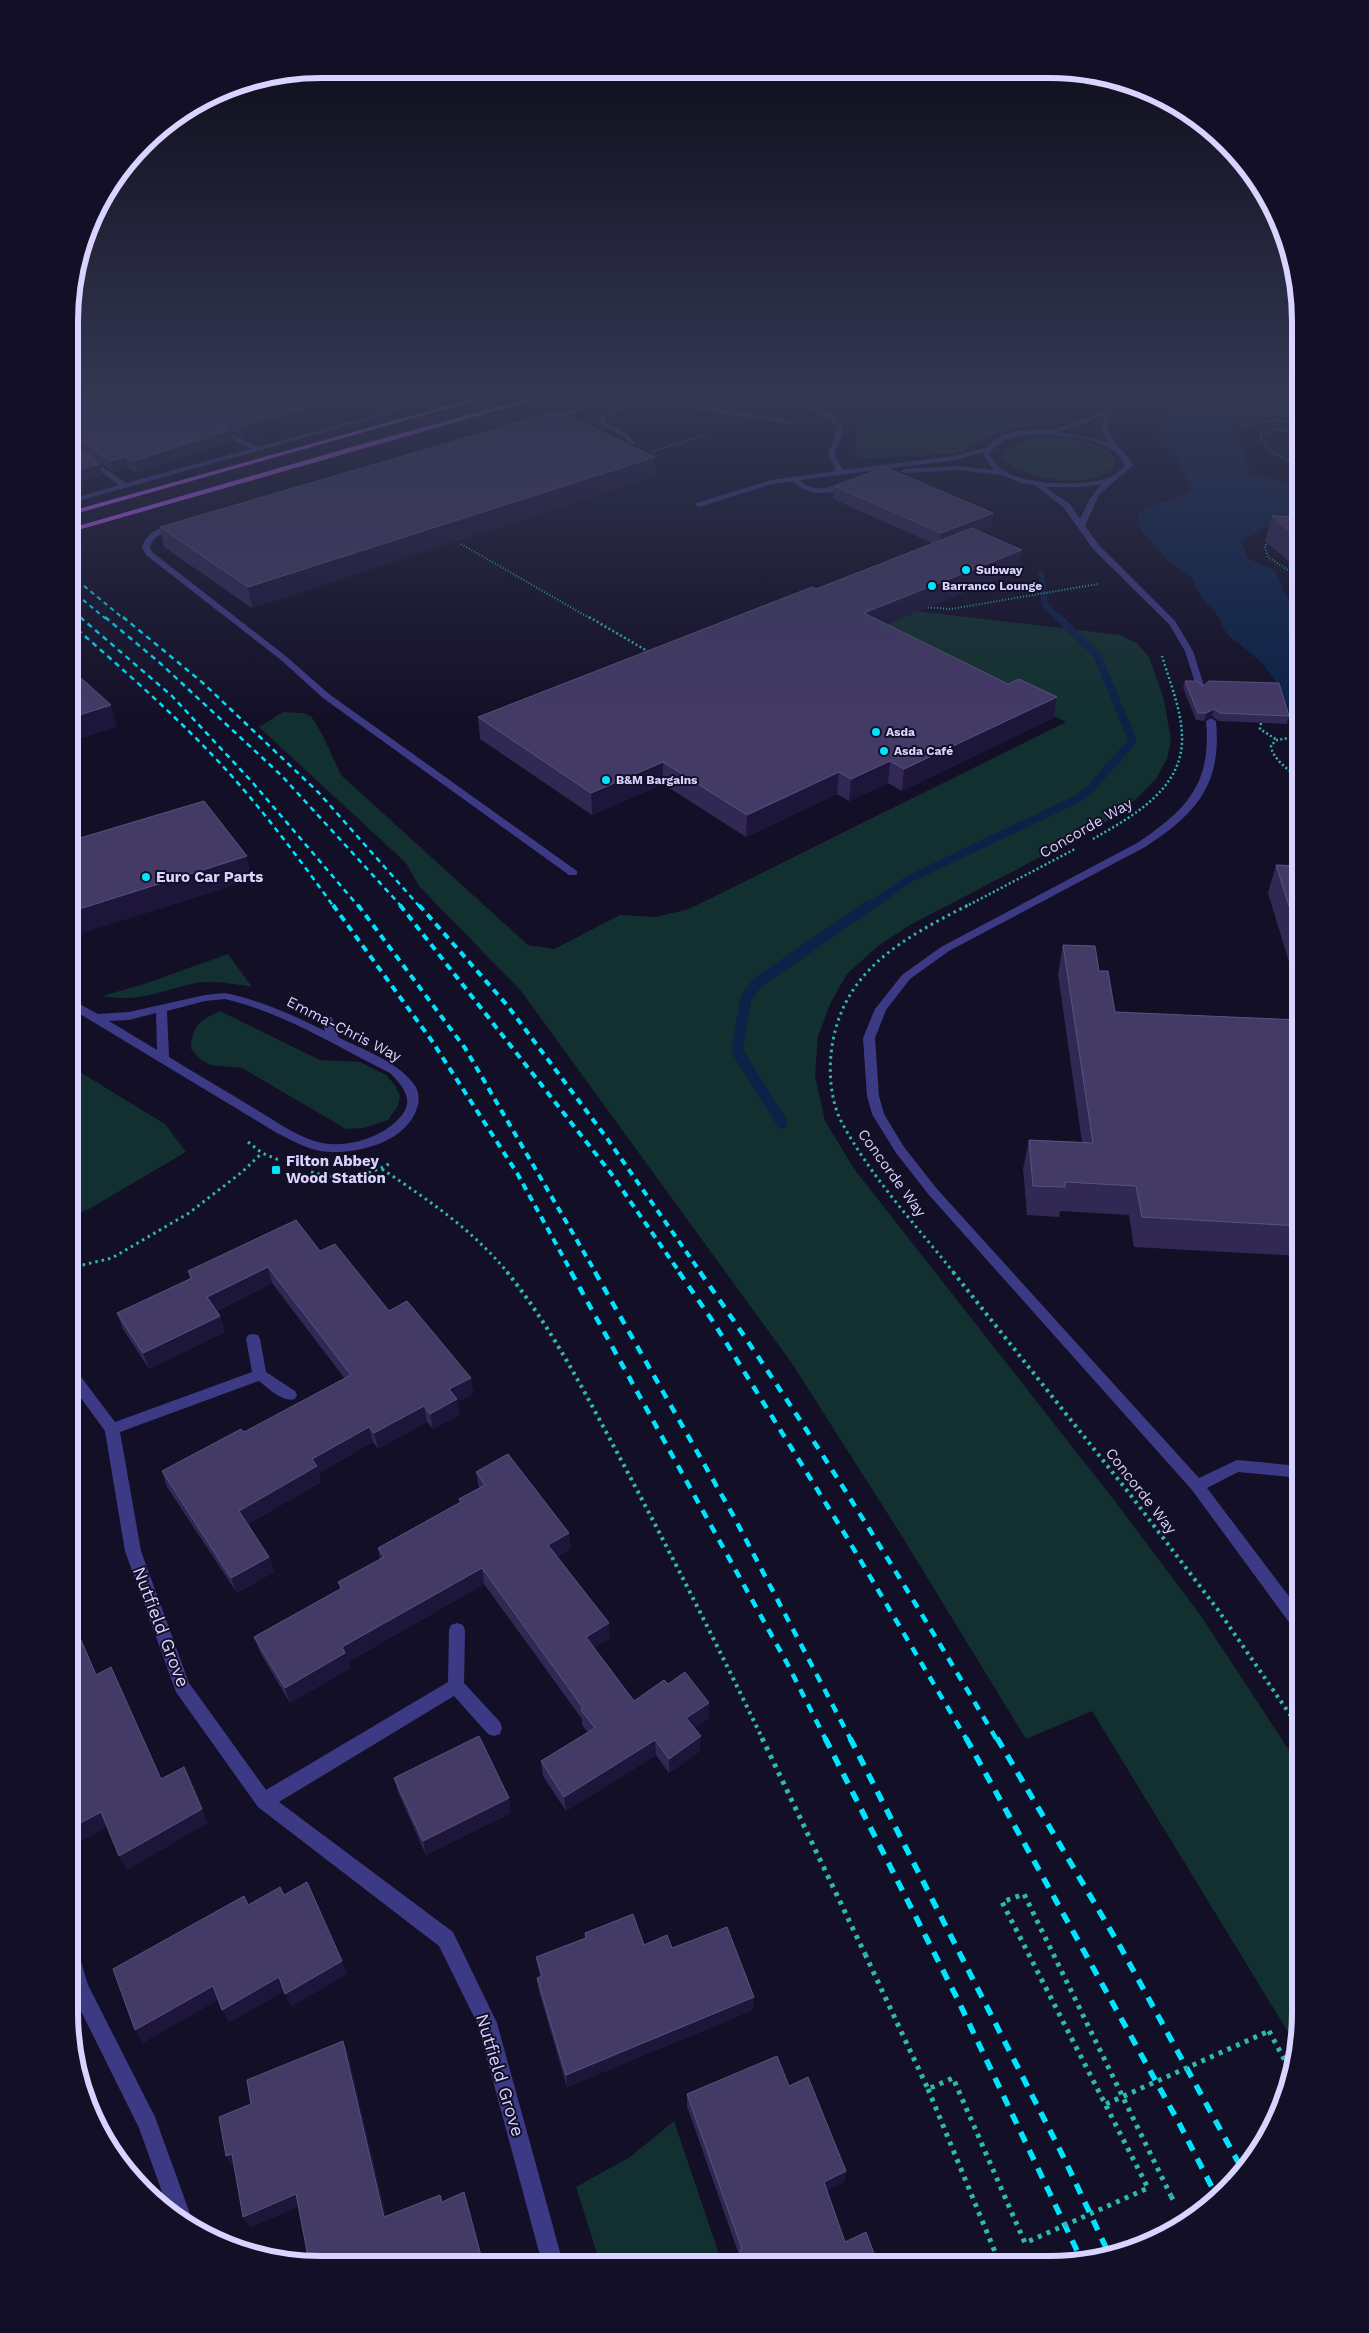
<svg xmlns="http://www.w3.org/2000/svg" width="1369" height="2333" font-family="'Work Sans',sans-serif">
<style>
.green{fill:#12302f}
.water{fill:#0c2248}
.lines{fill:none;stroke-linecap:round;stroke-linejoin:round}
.stream-far2{stroke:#0c2248;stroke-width:6}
.stream-far1{stroke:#0c2248;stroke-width:8}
.stream{stroke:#0c2248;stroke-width:11}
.path-far4{stroke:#2fb8b0;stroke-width:2;stroke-dasharray:1 2;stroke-linecap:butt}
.path-far3{stroke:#2fb8b0;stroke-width:2.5;stroke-dasharray:2 2.5;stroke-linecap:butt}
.path-far2{stroke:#2fb8b0;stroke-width:3;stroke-dasharray:2.5 4;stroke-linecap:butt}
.path-far1{stroke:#2fb8b0;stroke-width:4;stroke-dasharray:3 4.5;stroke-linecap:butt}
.path{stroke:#2fb8b0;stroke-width:5;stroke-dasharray:4 5.5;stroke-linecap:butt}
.minor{fill:#3d3a85;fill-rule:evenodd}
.major{fill:#c25bff;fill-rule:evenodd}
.rail-far4{stroke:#00e5ff;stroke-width:2;stroke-dasharray:4.5 4;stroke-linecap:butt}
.rail-far3{stroke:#00e5ff;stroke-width:2.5;stroke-dasharray:5.5 4.5;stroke-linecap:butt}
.rail-far2{stroke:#00e5ff;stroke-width:4;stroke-dasharray:7 5.5;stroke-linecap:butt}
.rail-far1{stroke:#00e5ff;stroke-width:4.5;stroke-dasharray:9 8;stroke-linecap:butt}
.rail{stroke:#00e5ff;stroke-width:5.5;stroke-dasharray:11 9;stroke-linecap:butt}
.path-bridge{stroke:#2fb8b0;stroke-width:5;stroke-dasharray:4 5.5;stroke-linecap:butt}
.wall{fill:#312854;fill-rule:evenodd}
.shaded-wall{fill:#1d163a}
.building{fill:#433a66;stroke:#5a527e}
.poi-dot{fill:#00e5ff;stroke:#130f26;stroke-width:2}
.labels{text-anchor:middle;stroke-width:4;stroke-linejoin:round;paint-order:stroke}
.far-poi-label{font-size:12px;font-weight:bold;fill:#d9d4ff;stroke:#130f26;text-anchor:start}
.street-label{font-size:15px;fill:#d9d4ff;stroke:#130f26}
.poi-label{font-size:15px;font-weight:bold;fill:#d9d4ff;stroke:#130f26;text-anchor:start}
.near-street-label{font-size:18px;fill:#d9d4ff;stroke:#130f26}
.rim{fill:none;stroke:#d9d4ff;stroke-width:6}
</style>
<rect width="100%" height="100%" fill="#130f26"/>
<path class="green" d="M 724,392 L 1110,392 L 1087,405 L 1059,415 L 1065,419 L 1000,432 L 959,453 L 861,459 L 855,454 C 856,446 858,435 855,427 C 840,395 755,395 724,392 Z
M 1053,437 C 1075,439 1104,441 1116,461 C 1106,494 1022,480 1004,459 L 1005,452 C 1018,439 1036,438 1053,437 Z
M 863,600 L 923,612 L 1121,635 L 1138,644 L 1149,657 L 1164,700 L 1171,740 L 1167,759 L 1156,779 L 1123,812 L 1079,837 L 910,925 L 878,946 L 847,974 L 831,1002 L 818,1036 L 815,1076 L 825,1121 L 855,1170 L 1114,1500 L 1201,1616 L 1300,1767 L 1300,2029 L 1296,2045 L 1092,1711 L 1026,1739 L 900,1533 L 791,1362 L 521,991 L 419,886 L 406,863 L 259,727 L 283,712 L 302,713 L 311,716 L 323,736 L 341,775 L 528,945 L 554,949 L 620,915 L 656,917 L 689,909 L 1066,722 L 834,611 Z
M 228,954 L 252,987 C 234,984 216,980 197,983 C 159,990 144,1003 102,996 L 144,984 Z
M 220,1011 L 320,1060 L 360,1062 L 386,1075 L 395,1085 L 400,1096 L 398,1106 L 388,1120 L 364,1128 L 346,1129 L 242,1068 L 210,1065 L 200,1059 L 191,1049 C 192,1025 199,1021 220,1011 Z
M 70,1066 L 165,1124 L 186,1152 L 89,1209 L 70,1217 Z
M 674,2121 L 722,2263 L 600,2263 L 576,2187 L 630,2157 Z"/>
<path class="water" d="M 1183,392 L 1300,392 L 1300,415 L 1290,415 L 1286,418 L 1272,417 L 1232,425 L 1251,474 L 1300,485 L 1300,517 L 1286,517 L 1240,541 L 1249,559 L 1275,570 L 1300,627 L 1300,721 L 1289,721 L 1278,685 L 1263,664 L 1226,633 L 1219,617 L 1203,599 L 1190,576 L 1170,562 L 1142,532 L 1137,520 L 1139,512 C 1153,499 1179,505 1190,488 L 1178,460 L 1161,443 L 1156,430 L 1143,424 L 1163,419 Z"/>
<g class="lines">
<path class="stream-far2" d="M 1041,573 L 1045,605 L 1059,619"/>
<path class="stream-far1" d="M 869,907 L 909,879 L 1079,798 L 1090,789 L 1130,744 L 1132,739 L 1097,655 L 1058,617"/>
<path class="stream" d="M 782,1123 L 737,1051 L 746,998 L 757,983 L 870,905"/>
<path class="path-far4" d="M 1012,392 L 1046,408
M 1237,427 L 1273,420 L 1300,424
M 1300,432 L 1272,429 L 1260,435 L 1269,450 L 1293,463 L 1295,466 L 1291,473 L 1300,476
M 654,451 L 708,434
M 1269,539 L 1265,547 L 1268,557 L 1300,578
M 461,544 L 591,619
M 1300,592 L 1295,597 L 1295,606 L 1300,612
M 922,607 L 951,609 L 1098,584"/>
<path class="path-far3" d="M 589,617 L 649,652
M 1261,723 L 1260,729 L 1277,740
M 1300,736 L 1277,740 L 1271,745 C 1271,758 1290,771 1300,779
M 1093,839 C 1131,817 1180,791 1182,742 C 1183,713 1170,683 1162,656
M 965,907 L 1075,849"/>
<path class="path-far2" d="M 248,1142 L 262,1153 L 281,1161
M 382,1169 C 428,1200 472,1229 508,1273
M 311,1172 C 338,1180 364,1178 389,1164
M 70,1268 L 112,1258 L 189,1213 L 242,1172 L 262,1153
M 954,1273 C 915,1224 870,1176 841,1121 C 831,1101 829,1075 831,1054 C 840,971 901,940 968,905"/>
<path class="path-far1" d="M 507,1272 C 552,1328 585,1393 619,1456 C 669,1550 717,1644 763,1740
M 953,1272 L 1129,1493 L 1218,1610 L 1300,1729"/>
<path class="path" d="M 762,1738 L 865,1954
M 1269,2031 L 1290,2070
M 928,2089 L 1000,2264
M 1171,2196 L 1175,2203"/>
<path class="minor" d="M 457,392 L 467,392 L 71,503 L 71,499 L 119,485 L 87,461 L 87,459 L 91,459 L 126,483 L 251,449 L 215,430 L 215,428 L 219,428 L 258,447 Z
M 643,392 C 686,392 804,393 836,418 C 840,421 841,427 843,431 L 834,454 L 843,470 L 954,456 L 988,447 C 1000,428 1034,429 1054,431 L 1055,429 L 1107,411 L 1133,392 L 1140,392 C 1132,400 1118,405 1112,414 C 1098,434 1125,449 1133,465 L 1099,495 L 1085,526 L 1099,545 L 1175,621 L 1193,651 L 1205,689 L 1201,692 L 1197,689 L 1185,651 L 1169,624 L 1093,549 L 1064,508 L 1035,485 L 1021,483 L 1001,475 L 959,470 L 905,473 L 901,471 L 905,469 L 959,466 L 994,470 L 983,455 L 984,452 L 954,460 L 800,480 C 812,495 834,486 849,482 L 853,484 C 837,495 806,498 794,481 L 772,484 L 699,507 L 695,505 L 696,503 L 771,480 L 836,471 L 828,454 L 837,431 L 832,421 L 815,411 L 789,405 L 672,395 L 649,395 L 629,398 L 547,420 L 544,418 L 627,395 ZM 1104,416 L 1101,430 L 1108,442 L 1059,432 ZM 1045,434 C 1072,437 1113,438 1125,465 C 1121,470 1116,474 1111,477 C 1090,487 1029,485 1008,473 C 1000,469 995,463 989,455 C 1003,434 1022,435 1045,434 ZM 1101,484 L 1089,500 L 1080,519 L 1070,504 L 1045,487 L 1080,487 Z
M 656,399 L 789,420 L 792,422 L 789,424 L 656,403 L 621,411 L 606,417 L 606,423 L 628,435 L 635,443 L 632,445 L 624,437 L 600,424 L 601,415 L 617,408 Z
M 175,524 L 178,524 L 178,528 C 166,531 153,535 150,548 L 152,552 L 287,657 L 329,694 L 577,871 L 577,875 L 569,875 L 323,698 L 281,660 L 146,555 L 142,548 C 146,532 161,527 175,524 Z
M 1211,718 L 1216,721 C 1222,785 1196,814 1145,847 L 949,951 L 910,979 L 886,1010 L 875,1038 L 879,1096 L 884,1114 L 904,1147 L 937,1189 L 1199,1478 L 1237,1460 L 1300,1466 L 1300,1478 L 1238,1472 L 1207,1488 L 1300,1611 L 1300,1631 L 1294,1629 L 1192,1490 L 929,1195 L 896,1153 L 872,1114 L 867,1096 L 863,1038 L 875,1009 L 902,975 L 941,947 L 1137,843 C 1187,810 1212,783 1206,721 Z
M 74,974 L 80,977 L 70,981 L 70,975 Z
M 225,993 C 262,1001 291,1014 325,1031 L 322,1020 L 324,1017 L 332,1017 L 338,1037 C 363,1050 395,1060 413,1083 C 419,1090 420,1100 417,1108 C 407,1141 361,1153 331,1152 C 311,1152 293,1141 277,1133 L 70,1008 L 70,999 L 98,1014 L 129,1012 L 205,995 ZM 225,999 C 284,1013 336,1046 390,1073 C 401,1084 415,1099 402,1115 C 385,1137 349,1148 322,1143 C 299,1138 277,1122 257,1110 C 228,1092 198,1075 169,1057 L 167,1011 L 205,1001 ZM 156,1013 L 157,1050 L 109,1021 L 129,1020 Z
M 253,1334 L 258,1335 L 260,1339 L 266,1372 L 295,1391 L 297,1395 L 295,1399 C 283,1403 268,1388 259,1381 L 120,1432 L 141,1551 L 189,1683 L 266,1790 L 448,1682 L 449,1630 L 451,1625 L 457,1623 L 463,1625 L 465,1630 L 464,1683 L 500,1722 L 502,1728 L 500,1734 L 494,1736 L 488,1734 L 454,1696 L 279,1802 L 453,1932 L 497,2023 L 563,2263 L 542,2263 L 478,2025 L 439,1946 L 258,1807 L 176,1692 L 125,1551 L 105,1431 L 70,1383 L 70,1368 L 75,1369 L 115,1422 L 252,1372 L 246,1339 L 248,1335 Z
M 69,1943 L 76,1945 L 88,1985 L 155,2117 L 193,2222 L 192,2226 L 170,2214 L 139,2128 L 73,1995 L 69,1982 Z"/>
<path class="major" d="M 496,392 L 506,392 L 71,515 L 71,511 Z
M 552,392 L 562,392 L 71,532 L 71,528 L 348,448 Z"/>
<path class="rail-far4" d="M 71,575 L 124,619
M 70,589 L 106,619
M 70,609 L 81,619"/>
<path class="rail-far3" d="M 80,617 L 172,696 L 253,783 L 359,907
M 105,617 L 160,663 L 282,776 L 402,907
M 123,617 L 203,683 L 319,793 L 420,907
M 70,623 C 120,667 172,712 218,761 C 260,806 298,857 334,907"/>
<path class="rail-far2" d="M 333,905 L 432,1041 L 517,1173 L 572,1273
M 358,905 L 465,1048 L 596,1273
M 400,905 L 610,1172 L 680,1273
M 419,905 L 507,1005 L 606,1137 L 701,1273"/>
<path class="rail-far1" d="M 571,1272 L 788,1665 L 826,1740
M 595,1272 L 733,1515 L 851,1740
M 679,1272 L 714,1323 L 846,1536 L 967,1740
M 700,1272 C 806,1423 903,1581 997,1740"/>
<path class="rail" d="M 825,1738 L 957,1998 L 1081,2259
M 850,1738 L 1064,2158 L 1109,2254
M 966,1738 L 1179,2123 L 1217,2197
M 997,1738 L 1121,1948 L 1243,2171"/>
<path class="path-bridge" d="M 865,1954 L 928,2089 L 953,2078 L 1025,2243 L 1148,2188 L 1002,1902 L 1024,1894 L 1171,2196
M 1106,2104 L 1269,2031"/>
</g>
<path class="wall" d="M 71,392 L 410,392 L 376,403 L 361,404 L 243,437 L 230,430 L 232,441 L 137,473 L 128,468 L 114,472 L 76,446 L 100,464 L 103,475 L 77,483 L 73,480 L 71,481 ZM 183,400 L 184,406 L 176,402 Z
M 655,457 L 655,476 L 252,608 L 164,547 L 160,527 Z
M 834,486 L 993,513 L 991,527 L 980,531 L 1020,570 L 886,624 L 1008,684 L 1057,697 L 1053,718 L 902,791 L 888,783 L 849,801 L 837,794 L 746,837 L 663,784 L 592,815 L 480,739 L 478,717 L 816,589 L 932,543 L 833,499 Z
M 1272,516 L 1300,517 L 1300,571 L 1265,541 Z
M 1185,681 L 1289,716 L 1287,724 L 1218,721 L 1212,716 L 1204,721 L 1196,720 L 1183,688 Z
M 1276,865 L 1300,866 L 1300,998 L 1268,893 Z
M 1063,945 L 1099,971 L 1115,1012 L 1300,1020 L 1300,1256 L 1134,1247 L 1129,1215 L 1060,1211 L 1059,1217 L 1027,1215 L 1023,1169 L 1029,1140 L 1082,1142 L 1058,974 Z
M 320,1251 L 389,1311 L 471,1378 L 473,1394 L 457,1402 L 459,1415 L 433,1429 L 427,1422 L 378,1449 L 373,1442 L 319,1473 L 321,1482 L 248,1524 L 269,1557 L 274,1572 L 237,1593 L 167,1487 L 162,1471 L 244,1432 L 345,1379 L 272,1283 L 217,1311 L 220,1316 L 225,1332 L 149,1369 L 123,1329 L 117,1313 L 190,1279 L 188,1271 Z
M 1300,1347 L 1300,1412 L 1290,1371 Z
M 476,1472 L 569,1533 L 570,1549 L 557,1557 L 610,1638 L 594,1648 L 634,1701 L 668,1684 L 709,1703 L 709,1718 L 694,1728 L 700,1751 L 669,1773 L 656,1755 L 566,1811 L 543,1776 L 541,1761 L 588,1732 L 582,1725 L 582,1719 L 484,1584 L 348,1662 L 350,1668 L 290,1703 L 260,1652 L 254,1637 L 340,1589 L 338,1582 L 380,1559 L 378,1548 L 460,1502 L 459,1499 L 479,1488 Z
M 394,1778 L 511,1813 L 426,1855 L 398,1792 Z
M 585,1933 L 644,1945 L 672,1948 L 754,1997 L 753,2010 L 567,2087 L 539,1991 L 537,1978 L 540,1976 L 536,1957 L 585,1938 Z
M 789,2086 L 846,2171 L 844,2182 L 827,2190 L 845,2242 L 878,2264 L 740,2263 L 739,2260 L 739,2255 L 687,2106 L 687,2094 Z"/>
<path class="shaded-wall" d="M 172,392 L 192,392 L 182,396 L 183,400 L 173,403 L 143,407 L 139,400 L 140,396 Z
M 375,392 L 410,392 L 376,403 Z
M 360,393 L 361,404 L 243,437 L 241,426 Z
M 230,430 L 232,441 L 137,473 L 134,461 Z
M 126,457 L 128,468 L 114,472 L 111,461 Z
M 655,457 L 655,476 L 252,608 L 248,587 Z
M 100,464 L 103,475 L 77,483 L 74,471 Z
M 71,470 L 73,480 L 71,481 Z
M 993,513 L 991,527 L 940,547 L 941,533 Z
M 1022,550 L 1020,570 L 863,634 L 864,613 Z
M 1057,697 L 1053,718 L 902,791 L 904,769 Z
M 111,705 L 117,727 L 70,742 L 70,718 Z
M 1214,709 L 1212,716 L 1204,721 L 1206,713 Z
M 890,761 L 888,783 L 849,801 L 851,779 Z
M 663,762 L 663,784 L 592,815 L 591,793 Z
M 839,772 L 837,794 L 746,837 L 747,815 Z
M 247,856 L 252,880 L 70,937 L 70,912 Z
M 268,1267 L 272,1283 L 212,1313 L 207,1297 Z
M 220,1316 L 225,1332 L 149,1369 L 143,1353 Z
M 471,1378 L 473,1394 L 457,1402 L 459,1415 L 433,1429 L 430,1414 L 449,1389 Z
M 424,1406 L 427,1422 L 378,1449 L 374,1433 Z
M 369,1427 L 373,1442 L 319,1473 L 321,1482 L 244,1526 L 239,1511 L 312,1459 Z
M 569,1533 L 570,1549 L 549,1561 L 548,1545 Z
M 269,1557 L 274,1572 L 237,1593 L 231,1578 Z
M 482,1568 L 484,1584 L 348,1662 L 350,1668 L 290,1703 L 285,1688 L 342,1647 Z
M 69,1610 L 103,1690 L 96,1675 L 69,1612 Z
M 609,1623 L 610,1638 L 587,1653 L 586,1637 Z
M 709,1703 L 709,1718 L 686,1733 L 686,1718 Z
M 701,1736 L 700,1751 L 669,1773 L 669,1759 Z
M 655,1740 L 656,1755 L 566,1811 L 564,1797 Z
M 184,1767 L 208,1823 L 127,1870 L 119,1856 Z
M 509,1798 L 511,1813 L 426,1855 L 423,1841 Z
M 101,1812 L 109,1826 L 69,1848 L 69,1829 Z
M 342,1961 L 347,1974 L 291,2007 L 285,1994 Z
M 279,1977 L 285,1991 L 229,2023 L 222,2010 Z
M 213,1986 L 220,1999 L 143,2043 L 135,2030 Z
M 754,1997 L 753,2010 L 567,2087 L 566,2075 Z
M 343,2041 L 348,2053 L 389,2228 L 384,2217 Z
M 232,2154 L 239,2166 L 233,2167 L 226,2156 Z
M 846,2171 L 844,2182 L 822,2193 L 824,2182 Z
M 296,2194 L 302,2205 L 250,2228 L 243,2217 Z"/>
<path class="building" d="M 71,392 L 172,392 L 140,396 L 139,400 L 143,403 L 171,400 L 230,430 L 134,461 L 126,457 L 111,461 L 71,433 Z
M 189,392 L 376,392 L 360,393 L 241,426 L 182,396 Z
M 557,411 L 655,457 L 248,587 L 160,527 Z
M 71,442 L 100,464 L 74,471 L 71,469 Z
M 885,467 L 993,513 L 941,533 L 834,486 Z
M 1272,516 L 1300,517 L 1300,540 Z
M 972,528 L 1022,550 L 864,613 L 1008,684 L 1019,679 L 1057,697 L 904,769 L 890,761 L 851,779 L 839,772 L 747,815 L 663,762 L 591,793 L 478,717 L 812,587 L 816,589 Z
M 70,668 L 111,705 L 70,718 Z
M 1185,681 L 1197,681 L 1203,686 L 1209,681 L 1279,683 L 1289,716 L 1220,713 L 1214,709 L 1206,713 L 1198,713 Z
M 204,801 L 247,856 L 70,912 L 70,841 Z
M 1276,865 L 1300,866 L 1300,940 Z
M 1063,945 L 1095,946 L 1099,971 L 1108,971 L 1115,1012 L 1300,1020 L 1300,1226 L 1142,1217 L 1136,1186 L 1065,1182 L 1065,1187 L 1033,1186 L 1029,1140 L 1093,1143 Z
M 296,1220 L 320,1251 L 335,1244 L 389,1311 L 407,1301 L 471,1378 L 449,1389 L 457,1399 L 430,1414 L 424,1406 L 374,1433 L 369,1427 L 312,1459 L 317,1466 L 239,1511 L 269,1557 L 231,1578 L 162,1471 L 241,1429 L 244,1432 L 351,1375 L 268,1267 L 207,1297 L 220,1316 L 143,1353 L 117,1313 L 192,1278 L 188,1271 Z
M 508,1454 L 569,1533 L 548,1545 L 609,1623 L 586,1637 L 634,1701 L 664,1680 L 668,1684 L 685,1672 L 709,1703 L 686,1718 L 701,1736 L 669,1759 L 655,1740 L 564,1797 L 541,1761 L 595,1728 L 581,1710 L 583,1708 L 482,1568 L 342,1647 L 345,1653 L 285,1688 L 254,1637 L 342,1588 L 338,1582 L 384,1557 L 378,1548 L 461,1502 L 459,1499 L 485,1485 L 476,1472 Z
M 69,1612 L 96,1675 L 111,1667 L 161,1779 L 184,1767 L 202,1809 L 119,1856 L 101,1812 L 69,1829 Z
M 479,1736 L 509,1798 L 423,1841 L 394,1778 Z
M 307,1882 L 342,1961 L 285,1994 L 279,1977 L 222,2010 L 213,1986 L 135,2030 L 113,1969 L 244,1896 L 248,1905 L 280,1887 L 284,1895 Z
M 633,1914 L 644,1945 L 667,1935 L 672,1948 L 727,1927 L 754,1997 L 566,2075 L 537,1978 L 542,1976 L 536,1957 L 586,1938 L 585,1933 Z
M 343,2041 L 384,2217 L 440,2195 L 442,2202 L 464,2192 L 483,2263 L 309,2262 L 296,2194 L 243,2217 L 232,2154 L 226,2156 L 219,2117 L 251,2104 L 247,2080 Z
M 777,2056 L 789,2086 L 808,2077 L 846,2171 L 824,2182 L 845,2242 L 866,2232 L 878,2264 L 744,2263 L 740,2250 L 742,2249 L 687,2094 Z"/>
<linearGradient id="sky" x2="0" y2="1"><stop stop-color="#0a0815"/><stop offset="0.55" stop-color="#333752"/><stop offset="1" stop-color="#333752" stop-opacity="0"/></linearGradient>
<rect width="1369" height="719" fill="url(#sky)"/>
<g class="poi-dot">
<circle cx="966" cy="570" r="5"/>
<circle cx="932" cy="586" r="5"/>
<circle cx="876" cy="732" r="5"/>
<circle cx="884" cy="751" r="5"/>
<circle cx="606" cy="780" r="5"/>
<circle cx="146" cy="877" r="5"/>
<rect x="271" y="1165" width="10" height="10" rx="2.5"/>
</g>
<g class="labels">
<g class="far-poi-label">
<text x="976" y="574">Subway</text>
<text x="942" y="590">Barranco Lounge</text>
<text x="886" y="736">Asda</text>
<text x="894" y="755">Asda Café</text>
<text x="616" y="784">B&amp;M Bargains</text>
</g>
<g class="street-label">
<text transform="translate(1086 828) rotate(-30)" y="5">Concorde Way</text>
<text transform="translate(344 1029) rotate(27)" y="5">Emma-Chris Way</text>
<text transform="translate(892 1173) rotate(54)" y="5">Concorde Way</text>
<text transform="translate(1141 1491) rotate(52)" y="5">Concorde Way</text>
</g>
<g class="poi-label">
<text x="156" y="882">Euro Car Parts</text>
<text x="286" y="1166">Filton Abbey<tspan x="286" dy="17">Wood Station</tspan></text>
</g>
<g class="near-street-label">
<text transform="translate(161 1627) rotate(69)" y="6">Nutfield Grove</text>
<text transform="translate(500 2075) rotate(73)" y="6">Nutfield Grove</text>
</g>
</g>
<path d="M0 0H1369V2333H0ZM321 78H1049A243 243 0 0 1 1292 321V2013A243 243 0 0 1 1049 2256H321A243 243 0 0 1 78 2013V321A243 243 0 0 1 321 78Z" fill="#130f26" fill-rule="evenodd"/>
<path class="rim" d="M321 78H1049A243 243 0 0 1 1292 321V2013A243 243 0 0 1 1049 2256H321A243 243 0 0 1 78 2013V321A243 243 0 0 1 321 78Z"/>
</svg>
